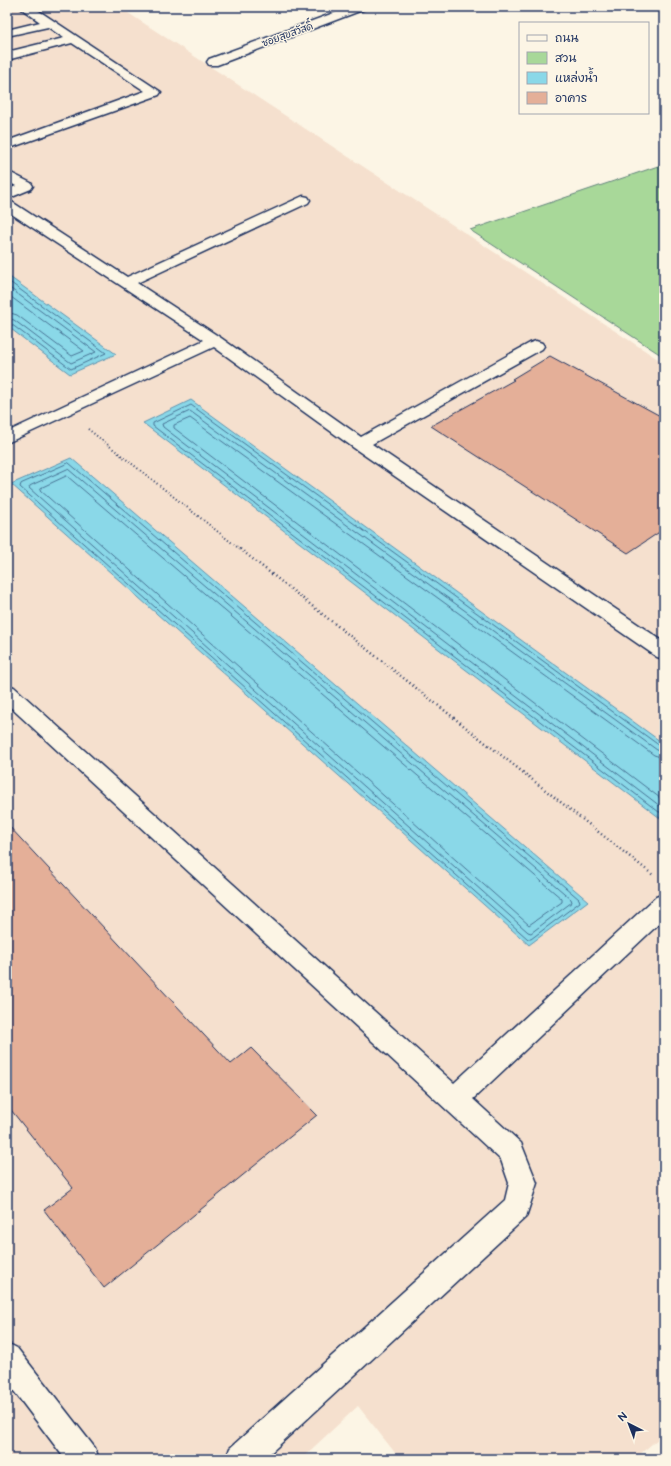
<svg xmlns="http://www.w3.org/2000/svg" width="671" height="1466" font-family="'Balsamiq Sans','Playpen Sans Thai',sans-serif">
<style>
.built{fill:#f5e0ce}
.green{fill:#a8d899;stroke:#62847c}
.water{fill:#8ad8e8;stroke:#5e94b1}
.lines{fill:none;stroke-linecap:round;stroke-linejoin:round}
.shore{stroke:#477395;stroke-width:1}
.building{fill:#e4af98;stroke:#1b2f5e}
.lane-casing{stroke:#1b2f5e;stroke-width:3}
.street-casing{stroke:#1b2f5e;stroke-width:3}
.path-far1{stroke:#1b2f5e;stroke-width:2;stroke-dasharray:1 2.5;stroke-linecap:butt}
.path{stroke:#1b2f5e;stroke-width:2.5;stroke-dasharray:1 3;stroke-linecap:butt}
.lane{fill:#fcf5e5;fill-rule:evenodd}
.street{fill:#fcf5e5;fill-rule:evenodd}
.labels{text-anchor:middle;stroke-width:3;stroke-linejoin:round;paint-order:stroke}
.far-street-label{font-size:10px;fill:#1b2f5e;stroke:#fcf5e5}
</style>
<rect width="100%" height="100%" fill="#fcf5e5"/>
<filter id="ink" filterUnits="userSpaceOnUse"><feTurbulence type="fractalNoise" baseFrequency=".025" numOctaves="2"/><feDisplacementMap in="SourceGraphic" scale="8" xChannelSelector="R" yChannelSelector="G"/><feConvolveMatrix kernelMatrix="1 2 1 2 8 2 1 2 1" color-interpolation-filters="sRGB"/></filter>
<g filter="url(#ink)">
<path class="built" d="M 7,7 L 119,7 L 664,363 L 664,1434 L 634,1459 L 400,1459 L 358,1406 L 301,1459 L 7,1459 Z"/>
<path class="green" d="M 664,164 L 664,357 L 470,230 Z"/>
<path class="water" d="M 7,275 L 116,354 L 70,374 L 7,326 Z
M 191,400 L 664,744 L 664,815 L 660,818 L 143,423 Z
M 71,458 L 588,901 L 529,945 L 11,484 Z"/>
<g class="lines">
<path class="shore" d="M 7,280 L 106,353 L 71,369 L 11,324 L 7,323
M 7,286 L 96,352 L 71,363 L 14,320 L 7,318
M 7,294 L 84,351 L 72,356 L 17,315 L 7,312
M 69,463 L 579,899 L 580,902 L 531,939 L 528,939 L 20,487 L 21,484 Z
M 68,469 L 571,899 L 572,902 L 531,933 L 528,932 L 29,488 L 30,486 Z
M 67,476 L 562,899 L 562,902 L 529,925 L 40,490 L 41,488 Z
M 664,747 L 660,746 L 191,405 L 153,423 L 153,426 L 659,812 L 664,812
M 664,752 L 657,750 L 190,411 L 162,424 L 163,427 L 660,806 L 664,807
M 664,758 L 654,755 L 190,418 L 174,425 L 174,428 L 664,801"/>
</g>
<path class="building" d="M 550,356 L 664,418 L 664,529 L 628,553 L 431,426 L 514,380 L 512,379 Z
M 7,824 L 231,1064 L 251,1048 L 317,1115 L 104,1288 L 44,1210 L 73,1188 L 7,1105 Z"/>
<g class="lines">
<defs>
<path id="lane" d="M 19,7 L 33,7 L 161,92 L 159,95 L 7,149 L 7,141 L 145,91 L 72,43 L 7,60 L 7,52 L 64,38 L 48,27 L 7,36 L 7,30 L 40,22 Z
M 7,171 L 31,183 L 33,186 L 31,189 L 7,199 L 7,190 L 16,186 L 7,181 Z
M 303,196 L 308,197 L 310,200 L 308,203 L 137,283 L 221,338 L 361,437 L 530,343 L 536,341 L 542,343 L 544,346 L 542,349 L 372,444 L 664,642 L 664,659 L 657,657 L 354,448 L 214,347 L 7,443 L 7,432 L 204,340 L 7,211 L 7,201 L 12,202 L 127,277 Z
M 7,685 L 14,687 L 454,1083 L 656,897 L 664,894 L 664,919 L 473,1099 L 521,1143 L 537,1183 L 526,1217 L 264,1459 L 226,1459 L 230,1448 L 505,1200 L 509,1183 L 501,1160 L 7,704 Z
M 7,1343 L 17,1348 L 95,1448 L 99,1459 L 65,1459 L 7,1382 Z"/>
<path id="street" d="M 350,7 L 367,7 L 365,9 L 217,65 L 209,65 L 207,62 L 209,59 Z"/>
</defs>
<use href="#lane" class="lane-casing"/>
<use href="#street" class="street-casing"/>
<path class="path-far1" d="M 88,429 L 241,550"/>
<path class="path" d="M 240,549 L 653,875"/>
<use href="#lane" class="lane"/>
<use href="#street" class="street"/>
</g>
</g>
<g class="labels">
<g class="far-street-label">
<text transform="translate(287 34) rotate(-20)" y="4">ซอยสุขสวัสดิ์</text>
</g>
</g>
<rect width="671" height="1466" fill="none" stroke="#fcf5e5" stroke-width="24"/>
<rect x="12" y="12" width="647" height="1442" fill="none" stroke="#1b2f5e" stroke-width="1.5" filter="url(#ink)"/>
<rect x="519" y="22" width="130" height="92" fill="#fcf5e5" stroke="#a2a6af"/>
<rect x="527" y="35" width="20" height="6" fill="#fcf5e5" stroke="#a2a6af"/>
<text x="555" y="42" font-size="12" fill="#1b2f5e">ถนน</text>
<rect x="527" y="52" width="20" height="12" fill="#a8d899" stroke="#a2a6af"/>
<text x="555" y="62" font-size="12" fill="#1b2f5e">สวน</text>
<rect x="527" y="72" width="20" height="12" fill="#8ad8e8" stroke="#a2a6af"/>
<text x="555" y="82" font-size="12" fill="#1b2f5e">แหล่งน้ำ</text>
<rect x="527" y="92" width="20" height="12" fill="#e4af98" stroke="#a2a6af"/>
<text x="555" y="102" font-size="12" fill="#1b2f5e">อาคาร</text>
<g transform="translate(629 1424) rotate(318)" stroke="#fcf5e5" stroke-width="3" paint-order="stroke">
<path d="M0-3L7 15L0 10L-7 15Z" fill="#1b2f5e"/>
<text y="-6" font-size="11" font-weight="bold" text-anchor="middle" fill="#1b2f5e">N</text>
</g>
</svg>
